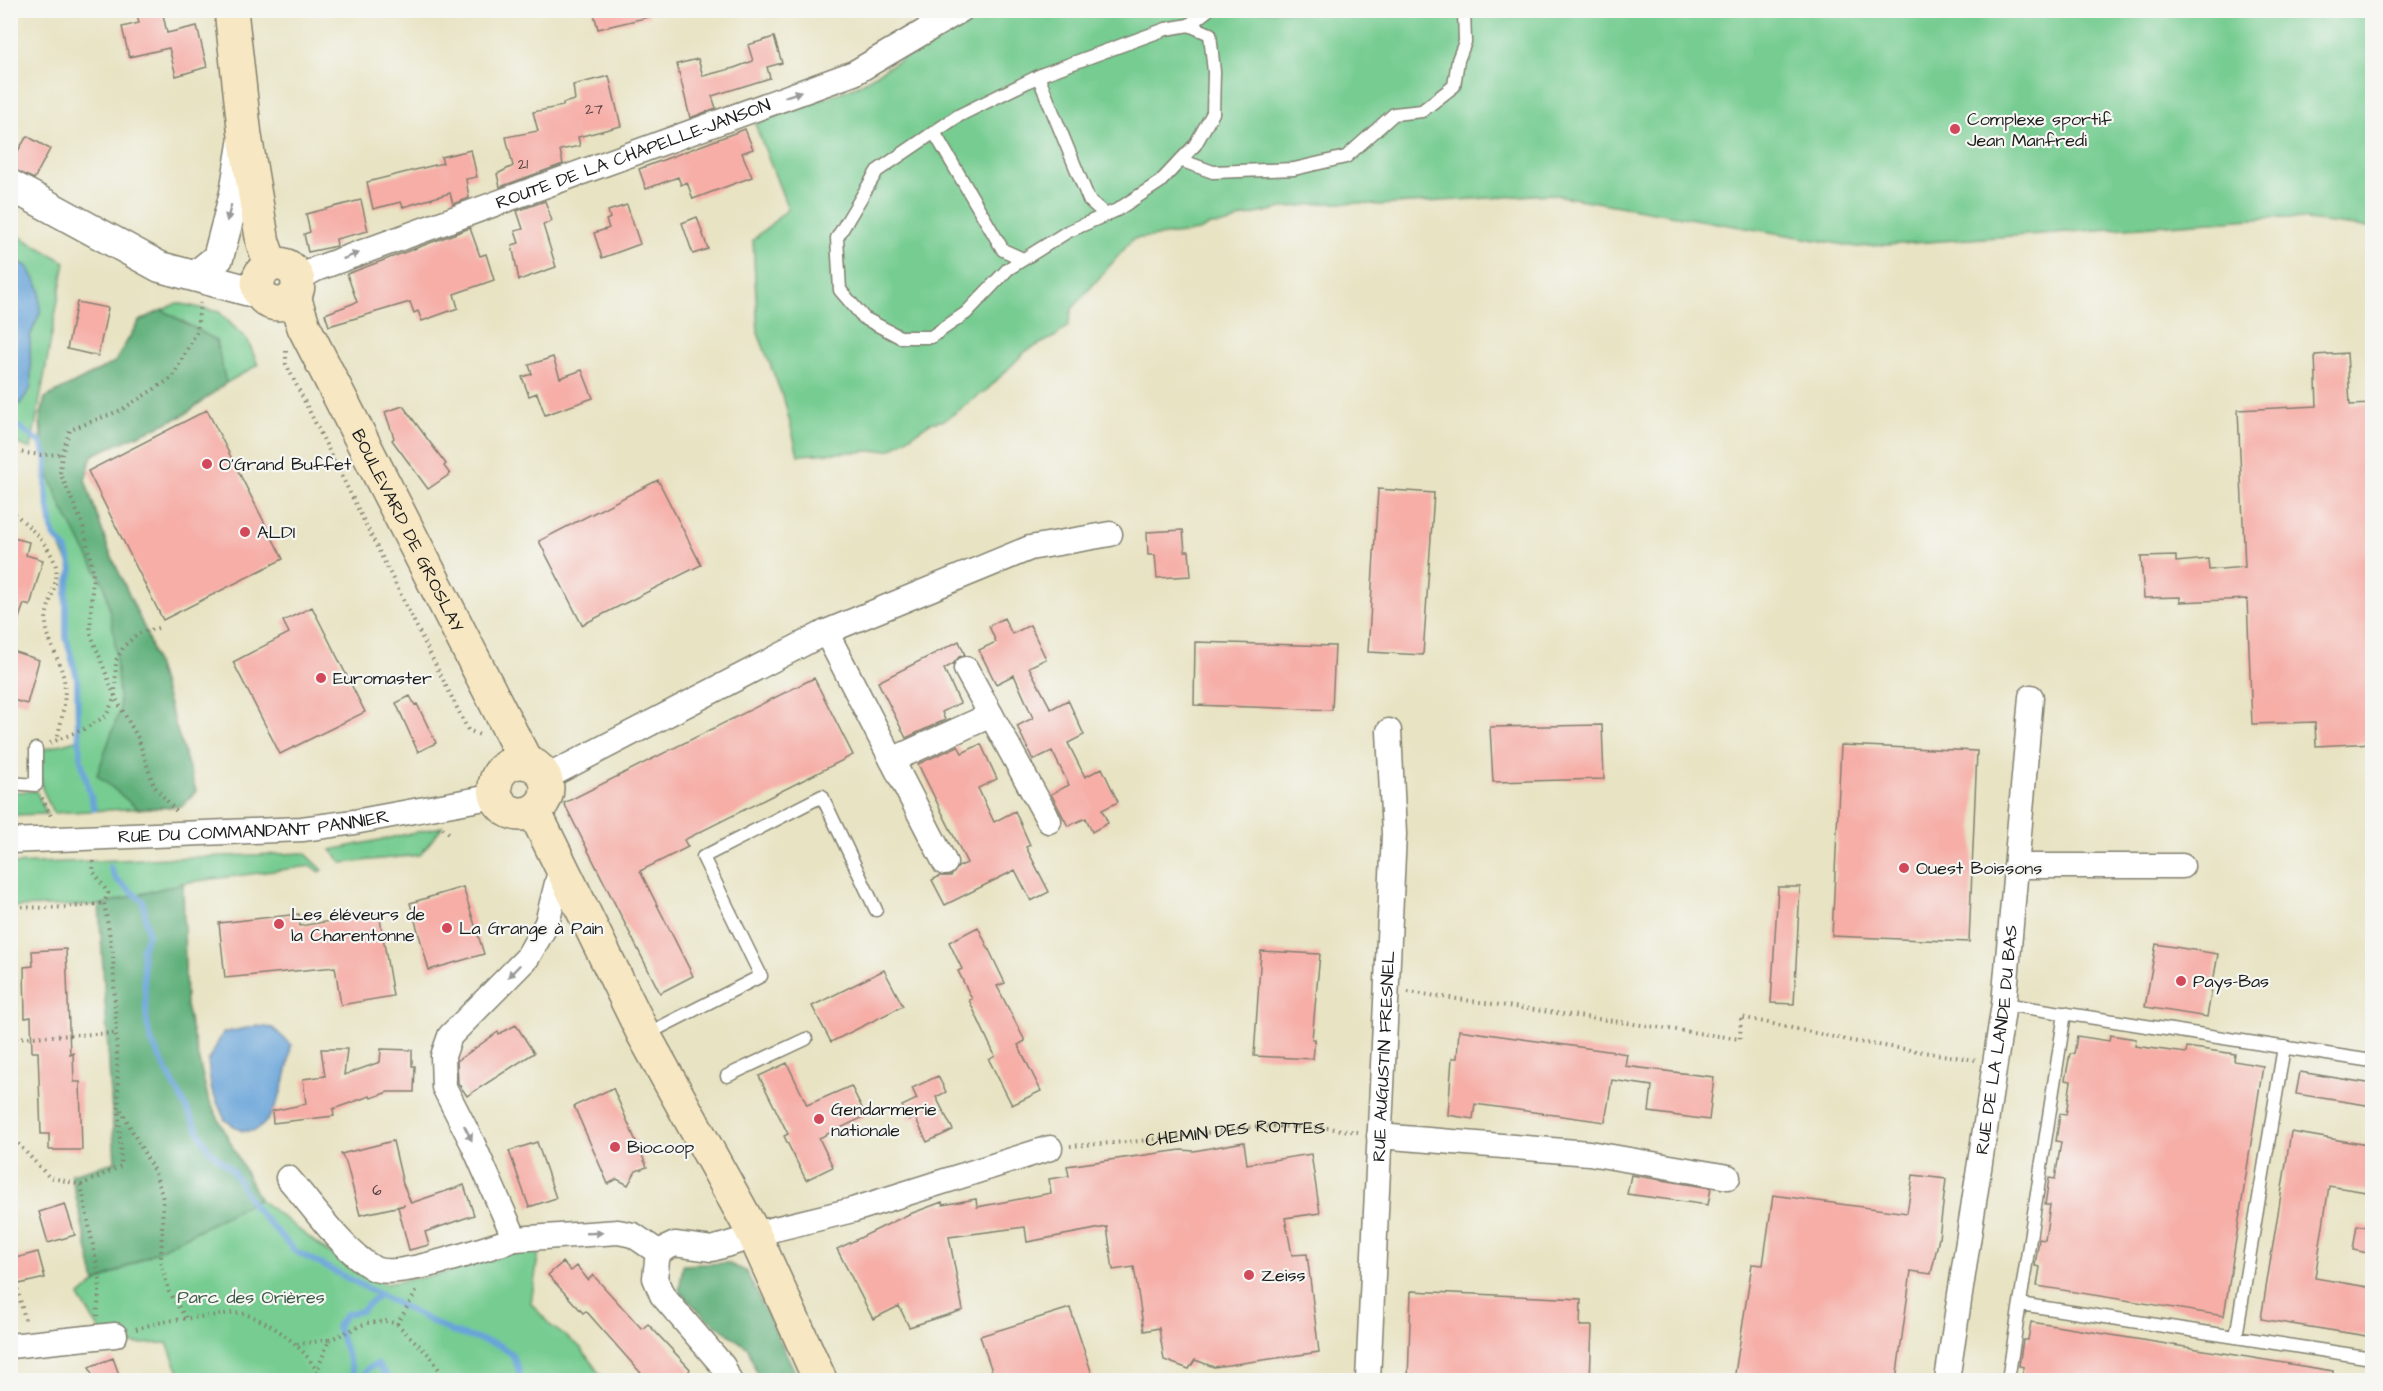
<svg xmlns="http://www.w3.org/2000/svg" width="2383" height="1391" font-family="'Architects Daughter',sans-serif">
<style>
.green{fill:#76cc91;stroke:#497456;stroke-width:1.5}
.forest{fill:#60b07b;stroke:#3e664c;stroke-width:1.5}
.water{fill:#69a4d9;stroke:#42607a;stroke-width:1.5}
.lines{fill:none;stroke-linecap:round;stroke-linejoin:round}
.stream{stroke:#69a4d9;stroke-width:6}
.building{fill:#f6aea7}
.service-casing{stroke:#828070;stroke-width:15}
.minor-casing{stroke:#828070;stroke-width:27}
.tertiary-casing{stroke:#828070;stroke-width:33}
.secondary-casing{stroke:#828070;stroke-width:36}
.path{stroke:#828070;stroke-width:4;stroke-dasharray:1.5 4.5;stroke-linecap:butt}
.service{stroke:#fff;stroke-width:12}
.minor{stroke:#fff;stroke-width:24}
.tertiary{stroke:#fff;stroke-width:30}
.secondary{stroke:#f7e8c3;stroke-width:33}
.oneway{fill:#999}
.poi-dot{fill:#d1495b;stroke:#f6f6f2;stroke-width:2}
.labels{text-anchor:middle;stroke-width:4.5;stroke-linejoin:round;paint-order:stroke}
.number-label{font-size:15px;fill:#52403f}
.poi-label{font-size:18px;fill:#1c1c1c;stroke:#f6f6f2;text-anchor:start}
.street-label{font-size:18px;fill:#1c1c1c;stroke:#f6f6f2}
.park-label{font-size:18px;fill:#3c5a45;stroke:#f6f6f2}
</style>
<rect width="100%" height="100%" fill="#f6f6f2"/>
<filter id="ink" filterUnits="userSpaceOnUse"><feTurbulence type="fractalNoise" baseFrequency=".0167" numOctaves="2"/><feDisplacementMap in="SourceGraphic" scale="12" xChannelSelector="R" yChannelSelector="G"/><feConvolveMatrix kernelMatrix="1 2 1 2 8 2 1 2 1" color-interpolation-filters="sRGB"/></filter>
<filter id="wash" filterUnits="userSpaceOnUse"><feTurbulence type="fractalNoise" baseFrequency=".008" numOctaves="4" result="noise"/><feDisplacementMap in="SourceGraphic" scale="24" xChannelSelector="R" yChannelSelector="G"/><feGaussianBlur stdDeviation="1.35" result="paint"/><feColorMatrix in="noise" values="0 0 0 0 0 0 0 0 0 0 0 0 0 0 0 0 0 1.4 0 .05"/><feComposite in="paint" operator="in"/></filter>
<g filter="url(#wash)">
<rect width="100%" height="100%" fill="#e8e3c3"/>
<path class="green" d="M 980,11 L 2372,11 L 2372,228 L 2282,217 L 1857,247 L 1549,194 L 1379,205 L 1362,203 L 1324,203 L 1283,208 L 1243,217 L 1227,224 L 1210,225 L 1199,231 L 1133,239 L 1072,309 L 1068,326 L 1056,336 L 1026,351 L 988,389 L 945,420 L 930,423 L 890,450 L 798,455 L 785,403 L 758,333 L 753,240 L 788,209 L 755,124 L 857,86 Z
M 10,231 L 65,262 L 31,449 L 11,441 Z
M 177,303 L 219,312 L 248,341 L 258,365 L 226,383 L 184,415 L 92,455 L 85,480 L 109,551 L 146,632 L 196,791 L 182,806 L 53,813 L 42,788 L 38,751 L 79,739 L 77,678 L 66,637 L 65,619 L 66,593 L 72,569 L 53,534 L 46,491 L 47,459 L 41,443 L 40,419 L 45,398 L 115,362 L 139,321 Z
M 36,791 L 47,814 L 11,815 L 11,792 Z
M 442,827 L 420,855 L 342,863 L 331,850 Z
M 305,853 L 323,870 L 319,872 L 311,866 L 183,883 L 99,905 L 11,907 L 10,864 Z
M 259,1199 L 328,1252 L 385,1284 L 441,1274 L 540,1244 L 531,1303 L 550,1325 L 580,1347 L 604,1380 L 182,1380 L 167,1343 L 109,1345 L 79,1297 L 95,1283 Z"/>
<path class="forest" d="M 162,310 L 216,340 L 226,383 L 184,415 L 92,455 L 85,480 L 109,551 L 146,632 L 196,791 L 182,806 L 138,809 L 97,775 L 120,709 L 114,633 L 105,587 L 63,510 L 50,478 L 40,419 L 45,398 L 115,362 L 139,321 Z
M 183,883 L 186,1006 L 208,1098 L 259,1199 L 95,1283 L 71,1174 L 115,1162 L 99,905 Z
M 727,1263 L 746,1271 L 799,1380 L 759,1380 L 748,1348 L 705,1317 L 679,1291 L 683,1265 Z"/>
<path class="water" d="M 11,257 L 28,267 L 40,289 L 40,313 L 30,336 L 31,388 L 19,405 L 11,408 Z
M 256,1026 L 273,1028 L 291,1045 C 289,1067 279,1118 256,1130 C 252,1131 245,1131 242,1131 L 225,1120 L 211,1088 L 208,1061 L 223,1033 Z"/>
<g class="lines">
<path class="stream" d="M 10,421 L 41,443 L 47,459 L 46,491 L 53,534 L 67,551 L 72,569 L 66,593 L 66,637 L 77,678 L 78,728 L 81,760 L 94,809
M 110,867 L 116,879 L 143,901 L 148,934 L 142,949 L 147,1024 L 152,1043 L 208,1149 L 232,1170 L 254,1207 L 295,1251 L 452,1332 L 499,1345 L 512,1354 L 519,1370 L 519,1380
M 380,1294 L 361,1311 L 346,1314 L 337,1326 L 355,1377 L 362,1379 L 368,1368 L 377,1364 L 390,1380"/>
</g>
<g id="blocks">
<path class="building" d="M 136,10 L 162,10 L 167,33 L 197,26 L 207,67 L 176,76 L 169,48 L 129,57 L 122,27 L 139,23 Z
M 593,10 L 649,10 L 649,17 L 598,29 Z
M 774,37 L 782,63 L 767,67 L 770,78 L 712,96 L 716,108 L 690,118 L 677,64 L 698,59 L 703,76 L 734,68 L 753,61 L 748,45 Z
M 609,76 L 621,126 L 578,137 L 580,146 L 560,150 L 563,164 L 500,187 L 497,174 L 513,166 L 506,137 L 538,131 L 533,112 L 563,106 L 563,103 L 575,100 L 573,85 Z
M 745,129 L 753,149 L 742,153 L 752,177 L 693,199 L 687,182 L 681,185 L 678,177 L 646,189 L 639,169 Z
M 27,136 L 50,149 L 34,179 L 10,168 L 10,164 Z
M 471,150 L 477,177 L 466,179 L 469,198 L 453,204 L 450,193 L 403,207 L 401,202 L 373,209 L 367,182 L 443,163 L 441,157 Z
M 361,200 L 368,231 L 336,239 L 337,246 L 308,252 L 304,234 L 310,232 L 306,214 Z
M 545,201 L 552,221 L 543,225 L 556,267 L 519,280 L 512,245 L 519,243 L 515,231 L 523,229 L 517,211 Z
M 627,205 L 640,244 L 602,258 L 594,233 L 609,228 L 606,220 L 610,218 L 608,211 Z
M 697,217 L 708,249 L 693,254 L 682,223 Z
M 470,228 L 480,256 L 486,254 L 494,280 L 454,294 L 458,308 L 422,321 L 418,311 L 414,313 L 410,302 L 329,326 L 325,314 L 357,302 L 347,274 Z
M 77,302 L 108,308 L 98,356 L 67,349 Z
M 2347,353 L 2350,405 L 2373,404 L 2373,743 L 2316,746 L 2315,722 L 2252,724 L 2247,599 L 2180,602 L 2180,597 L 2144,598 L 2141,557 L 2176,556 L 2176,562 L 2208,559 L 2209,570 L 2245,567 L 2238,410 L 2317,406 L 2315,355 Z
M 553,357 L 560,378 L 582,370 L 593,398 L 545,415 L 537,393 L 529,396 L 522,377 L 532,374 L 529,365 Z
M 403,406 L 446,464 L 444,466 L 450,474 L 428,489 L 392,440 L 394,438 L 385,412 Z
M 207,410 L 283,559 L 163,620 L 88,471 Z
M 658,480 L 701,565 L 582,625 L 539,541 Z
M 1378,489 L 1434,493 L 1423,655 L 1368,652 Z
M 1183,530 L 1185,551 L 1189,551 L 1191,576 L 1157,578 L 1155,555 L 1148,555 L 1147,532 Z
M 10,537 L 29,542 L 26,555 L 43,560 L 30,606 L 24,604 L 12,637 Z
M 312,607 L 365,712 L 280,754 L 233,662 L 289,633 L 283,621 Z
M 1004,618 L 1012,634 L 1030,625 L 1046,659 L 1029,667 L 1051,709 L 1068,700 L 1084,735 L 1068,743 L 1085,777 L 1102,768 L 1118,802 L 1102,810 L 1108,823 L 1092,832 L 1086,818 L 1068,826 L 1051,794 L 1069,785 L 1052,751 L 1033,760 L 1017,726 L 1033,718 L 1014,675 L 996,684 L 979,650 L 996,642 L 989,626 Z
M 959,641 L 965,655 L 959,657 L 953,664 L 944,669 L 960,703 L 942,712 L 945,720 L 906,738 L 878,682 Z
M 1195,642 L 1335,646 L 1332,710 L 1194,705 Z
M 10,650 L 39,660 L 27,704 L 10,699 Z
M 814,678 L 853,755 L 684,840 L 688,847 L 640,871 L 693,976 L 660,993 L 564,803 Z
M 410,696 L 415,705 L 417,704 L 436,743 L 418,752 L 396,703 Z
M 1602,725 L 1604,779 L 1493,782 L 1490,727 Z
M 981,744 L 997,779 L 978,788 L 994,822 L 1015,811 L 1030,845 L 1026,847 L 1049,892 L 1031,901 L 1015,870 L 945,905 L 932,880 L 940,876 L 951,876 L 958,867 L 967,863 L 918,764 L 958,746 L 962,753 Z
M 1841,745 L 1977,751 L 1969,942 L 1832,936 Z
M 463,887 L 484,954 L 429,970 L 410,903 Z
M 1778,887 L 1800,887 L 1794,1004 L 1771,1003 Z
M 379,913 L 393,996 L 341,1005 L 335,967 L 225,978 L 219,923 L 299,914 L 300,926 Z
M 978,927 L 1005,983 L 997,986 L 1025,1041 L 1018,1045 L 1041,1091 L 1012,1105 L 989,1060 L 995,1056 L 969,1000 L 972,999 L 958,971 L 962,969 L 949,942 Z
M 2156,944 L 2218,954 L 2207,1017 L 2145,1007 Z
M 66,949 L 70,1054 L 73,1053 L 74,1082 L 80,1082 L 82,1150 L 49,1150 L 49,1134 L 41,1134 L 38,1052 L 32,1052 L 31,1017 L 25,1018 L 24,967 L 33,966 L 32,951 Z
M 1261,951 L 1320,954 L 1312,1039 L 1315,1039 L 1313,1059 L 1254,1056 Z
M 884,970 L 903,1006 L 831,1042 L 812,1006 Z
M 516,1025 L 534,1053 L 467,1096 L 458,1083 L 457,1061 L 498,1032 L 499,1034 Z
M 1459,1030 L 1615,1052 L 1627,1054 L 1625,1066 L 1714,1077 L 1709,1120 L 1649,1112 L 1652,1086 L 1612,1080 L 1605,1122 L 1475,1104 L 1473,1119 L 1448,1115 L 1452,1058 L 1457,1058 Z
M 2110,1035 L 2136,1039 L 2135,1046 L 2186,1053 L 2187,1047 L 2235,1054 L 2234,1061 L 2263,1066 L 2224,1316 L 2037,1286 L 2040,1267 L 2035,1266 L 2039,1239 L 2045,1240 L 2050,1205 L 2045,1205 L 2049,1178 L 2055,1179 L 2061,1142 L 2056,1141 L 2060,1114 L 2066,1115 L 2071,1081 L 2065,1080 L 2070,1054 L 2074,1054 L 2077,1036 L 2109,1041 Z
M 321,1049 L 347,1049 L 344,1075 L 380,1062 L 381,1049 L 412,1050 L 412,1066 L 415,1066 L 414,1092 L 388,1092 L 371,1098 L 370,1096 L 333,1109 L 334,1116 L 273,1123 L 272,1111 L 306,1104 L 303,1079 L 325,1076 Z
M 787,1063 L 807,1105 L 851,1086 L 866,1116 L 819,1138 L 833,1167 L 806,1180 L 784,1136 L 788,1134 L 759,1076 Z
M 2300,1072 L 2373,1084 L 2373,1106 L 2296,1094 Z
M 938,1076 L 946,1092 L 936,1097 L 953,1130 L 927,1142 L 915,1117 L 909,1120 L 902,1106 L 917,1099 L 912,1088 Z
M 613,1088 L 647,1167 L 636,1171 L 628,1185 L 617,1179 L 608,1184 L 574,1106 Z
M 2291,1132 L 2373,1146 L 2373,1193 L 2329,1186 L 2315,1278 L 2373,1288 L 2373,1337 L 2261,1319 Z
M 393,1141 L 403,1184 L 411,1203 L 464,1185 L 474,1215 L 425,1232 L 429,1245 L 409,1250 L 398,1207 L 405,1205 L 360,1215 L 346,1162 L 341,1154 Z
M 537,1142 L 556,1198 L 529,1207 L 509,1151 Z
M 1244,1142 L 1247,1164 L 1311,1154 L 1320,1213 L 1285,1218 L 1292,1255 L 1307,1254 L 1319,1352 L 1214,1367 L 1195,1360 L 1189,1369 L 1164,1360 L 1159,1328 L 1144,1331 L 1134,1267 L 1113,1270 L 1107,1227 L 1027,1242 L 1025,1227 L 949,1237 L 963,1310 L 909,1327 L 899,1306 L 873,1319 L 837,1249 L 907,1215 L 942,1202 L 943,1205 L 976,1199 L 977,1207 L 1051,1193 L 1049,1179 L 1069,1176 L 1067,1166 L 1181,1150 L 1194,1151 Z
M 1631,1175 L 1711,1188 L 1708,1205 L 1627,1194 Z
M 1913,1175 L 1946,1179 L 1939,1238 L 1931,1274 L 1911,1271 L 1896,1380 L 1734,1380 L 1752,1264 L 1763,1265 L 1773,1195 L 1907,1213 Z
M 65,1204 L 75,1235 L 48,1243 L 39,1212 Z
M 2357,1225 L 2373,1228 L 2373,1254 L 2353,1250 Z
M 38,1252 L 45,1278 L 19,1284 L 12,1259 Z
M 563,1262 L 571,1271 L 577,1266 L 588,1280 L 593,1275 L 642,1329 L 648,1324 L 690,1369 L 689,1371 L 697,1380 L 647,1380 L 586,1311 L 583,1313 L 548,1275 Z
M 1411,1291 L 1581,1299 L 1580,1326 L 1592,1326 L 1590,1380 L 1408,1380 Z
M 1070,1308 L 1094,1380 L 995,1380 L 980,1336 Z
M 2031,1322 L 2333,1371 L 2333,1380 L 2022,1380 L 2024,1367 L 2019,1366 L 2023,1340 L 2028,1340 Z
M 113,1358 L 121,1380 L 94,1380 L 89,1367 Z"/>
</g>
</g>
<g filter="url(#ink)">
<use href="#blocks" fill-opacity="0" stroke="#828070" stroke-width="1.5"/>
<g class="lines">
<defs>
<path id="service" d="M 1189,25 L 1210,34 L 1214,72 L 1213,113 L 1195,145 L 1160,182 L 1117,210 L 1067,232 L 1008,269 L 966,313 L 931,337 L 900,337 L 864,318 L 840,290 L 837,238 L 877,171 L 958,116 L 1043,74 L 1166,29 Z
M 1189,25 L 1208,10
M 1038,76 L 1089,200 L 1106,215
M 934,132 L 1003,250 L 1023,259
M 1180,160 L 1213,172 L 1294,169 L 1346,157 L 1394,114 L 1422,111 L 1454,86 L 1458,60 L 1465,42 L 1464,10
M 10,783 L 36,785 L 36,749
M 2004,1004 L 2372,1061
M 645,1035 L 761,976 L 703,857 L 822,796 L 876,910
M 727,1076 L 806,1039
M 2020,1304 L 2372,1358
M 2236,1337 L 2284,1047
M 2008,1380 L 2065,1013"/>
<g id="minor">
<path id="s2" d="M 298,279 L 316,269 L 854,73 L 961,10"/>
<path d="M 826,632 L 945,863"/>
<path d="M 966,669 L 1049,821"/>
<path d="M 892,760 L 991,715"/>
<path d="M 545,778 L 826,632 L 1030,548 L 1110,534"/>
<path id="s3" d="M 10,841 L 302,829 L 354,822 L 496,796"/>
<path d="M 2016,866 L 2182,866"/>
<path d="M 561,867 L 547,923 L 527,958 L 450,1036 L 443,1056 L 444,1087 L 473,1144 L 515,1239 L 618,1232 L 633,1235 L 658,1252"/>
<path d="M 1379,1136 L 1589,1153 L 1728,1177"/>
<path d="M 288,1178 C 312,1205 343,1251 373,1268 C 395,1281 488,1247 515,1239"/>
<path d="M 754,1234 L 853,1210 L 1050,1148"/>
<path d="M 10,1346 L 115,1335"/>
<path d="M 729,1380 L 723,1366 L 662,1295 L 655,1278 L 658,1252 L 675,1244 L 712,1249 L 739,1241"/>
<path id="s4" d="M 1368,1380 L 1394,834 L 1389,731"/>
<path id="s5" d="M 1947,1380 L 2004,1004 L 2031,697"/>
</g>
<path id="tertiary" d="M 10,185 L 160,267 L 261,294
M 196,276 L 218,258 L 235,193 L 243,144"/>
<g id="secondary">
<path d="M 231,10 L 245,136 L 263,243 L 271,265"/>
<circle cx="278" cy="284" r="20"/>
<path id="s6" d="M 294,297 L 304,327 L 526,762"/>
<circle cx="521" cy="788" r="26"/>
<path d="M 534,811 L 644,1035 L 754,1234 L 820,1380"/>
</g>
</defs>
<use href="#service" class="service-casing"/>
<use href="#minor" class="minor-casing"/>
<use href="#tertiary" class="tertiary-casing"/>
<use href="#secondary" class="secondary-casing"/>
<g class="path">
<path d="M 286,351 L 286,364 L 468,730 L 482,736"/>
<path d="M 10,451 L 41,455 L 62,454"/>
<path d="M 10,510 C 26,523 48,543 55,563 C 61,581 46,603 46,622 C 47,642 61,661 64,680 C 67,699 61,721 57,740"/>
<path d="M 158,628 L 139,633 L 124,646 L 116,660 L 115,697 L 138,738 L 154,786 L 177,812"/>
<path d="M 50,743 L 86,728 L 106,716 L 115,697 L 90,632 L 93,571 L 83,525 L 60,473 L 62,454 L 70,430 L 121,410 L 172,378 L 197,331 L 200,303"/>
<path d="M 42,798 L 52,818"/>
<path d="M 443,828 L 450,834"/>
<path d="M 10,906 C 42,909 73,908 104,903"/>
<path d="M 1408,992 L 1740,1039 L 1741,1017 L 1852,1041 L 1975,1060"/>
<path d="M 10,1038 L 117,1033"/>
<path d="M 121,1110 L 156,1175 L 163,1199 L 161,1262 L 169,1292 L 186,1318"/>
<path d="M 10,1135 L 49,1177 L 81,1185 L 100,1281 L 97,1316"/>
<path id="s1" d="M 1070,1146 L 1140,1141 L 1260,1126 L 1327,1128 L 1358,1132"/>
<path d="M 81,1185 L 121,1166 L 113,954 L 104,903 L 108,893 L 93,871 L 94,858"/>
<path d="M 10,1260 L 26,1323"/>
<path d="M 397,1324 L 418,1289"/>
<path d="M 136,1329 C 163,1320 190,1318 218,1315 C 225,1314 235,1312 241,1313 C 270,1320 312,1351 320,1380"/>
<path d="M 329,1340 L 367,1323 L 387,1321 L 397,1324 L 430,1356 L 446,1380"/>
<path d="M 297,1344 L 329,1340 L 317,1371"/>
</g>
<use href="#service" class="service"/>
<use href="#minor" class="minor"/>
<use href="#tertiary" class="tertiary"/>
<use href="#secondary" class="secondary"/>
</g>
<defs><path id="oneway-solid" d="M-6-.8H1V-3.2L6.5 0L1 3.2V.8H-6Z" transform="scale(1.5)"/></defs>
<g class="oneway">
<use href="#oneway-solid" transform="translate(793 94) rotate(-19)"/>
<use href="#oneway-solid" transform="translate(229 213) rotate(105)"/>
<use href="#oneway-solid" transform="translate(351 256) rotate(-20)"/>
<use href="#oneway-solid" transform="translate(514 971) rotate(134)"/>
<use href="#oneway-solid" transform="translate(468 1133) rotate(63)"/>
<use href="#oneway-solid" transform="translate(594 1233) rotate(-2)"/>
</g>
</g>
<g class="poi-dot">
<circle cx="1955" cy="129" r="6"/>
<circle cx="207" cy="464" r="6"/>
<circle cx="245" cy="532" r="6"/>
<circle cx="321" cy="678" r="6"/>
<circle cx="1904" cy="868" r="6"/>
<circle cx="279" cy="924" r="6"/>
<circle cx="447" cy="928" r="6"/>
<circle cx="2181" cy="981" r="6"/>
<circle cx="819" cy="1119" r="6"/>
<circle cx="615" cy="1147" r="6"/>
<circle cx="1249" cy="1275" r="6"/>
</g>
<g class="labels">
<g class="number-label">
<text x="594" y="114">27</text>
<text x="523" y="169">21</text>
<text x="377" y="1195">6</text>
</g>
<g class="poi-label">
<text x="1967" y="125">Complexe sportif<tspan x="1967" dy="21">Jean Manfredi</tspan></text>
<text x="219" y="470">O'Grand Buffet</text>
<text x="257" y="538">ALDI</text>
<text x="333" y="684">Euromaster</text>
<text x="1916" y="874">Ouest Boissons</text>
<text x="291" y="920">Les éléveurs de<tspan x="291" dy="21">la Charentonne</tspan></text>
<text x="459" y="934">La Grange à Pain</text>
<text x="2193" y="987">Pays-Bas</text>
<text x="831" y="1115">Gendarmerie<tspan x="831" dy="21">nationale</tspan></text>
<text x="627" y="1153">Biocoop</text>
<text x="1261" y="1281">Zeiss</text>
</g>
<g class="street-label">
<text dy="6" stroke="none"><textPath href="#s2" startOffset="358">ROUTE DE LA CHAPELLE-JANSON</textPath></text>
<text dy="6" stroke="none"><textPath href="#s6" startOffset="260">BOULEVARD DE GROSLAY</textPath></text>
<text dy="6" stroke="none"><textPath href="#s3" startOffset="244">RUE DU COMMANDANT PANNIER</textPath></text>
<text dy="6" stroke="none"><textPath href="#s5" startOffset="344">RUE DE LA LANDE DU BAS</textPath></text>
<text dy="6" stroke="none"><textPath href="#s4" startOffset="324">RUE AUGUSTIN FRESNEL</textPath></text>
<text dy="6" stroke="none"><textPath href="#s1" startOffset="166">CHEMIN DES ROTTES</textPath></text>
</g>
<g class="park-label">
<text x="251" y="1303">Parc des Orières</text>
</g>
</g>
<rect width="2383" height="1391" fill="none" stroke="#f6f6f2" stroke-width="36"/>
</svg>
